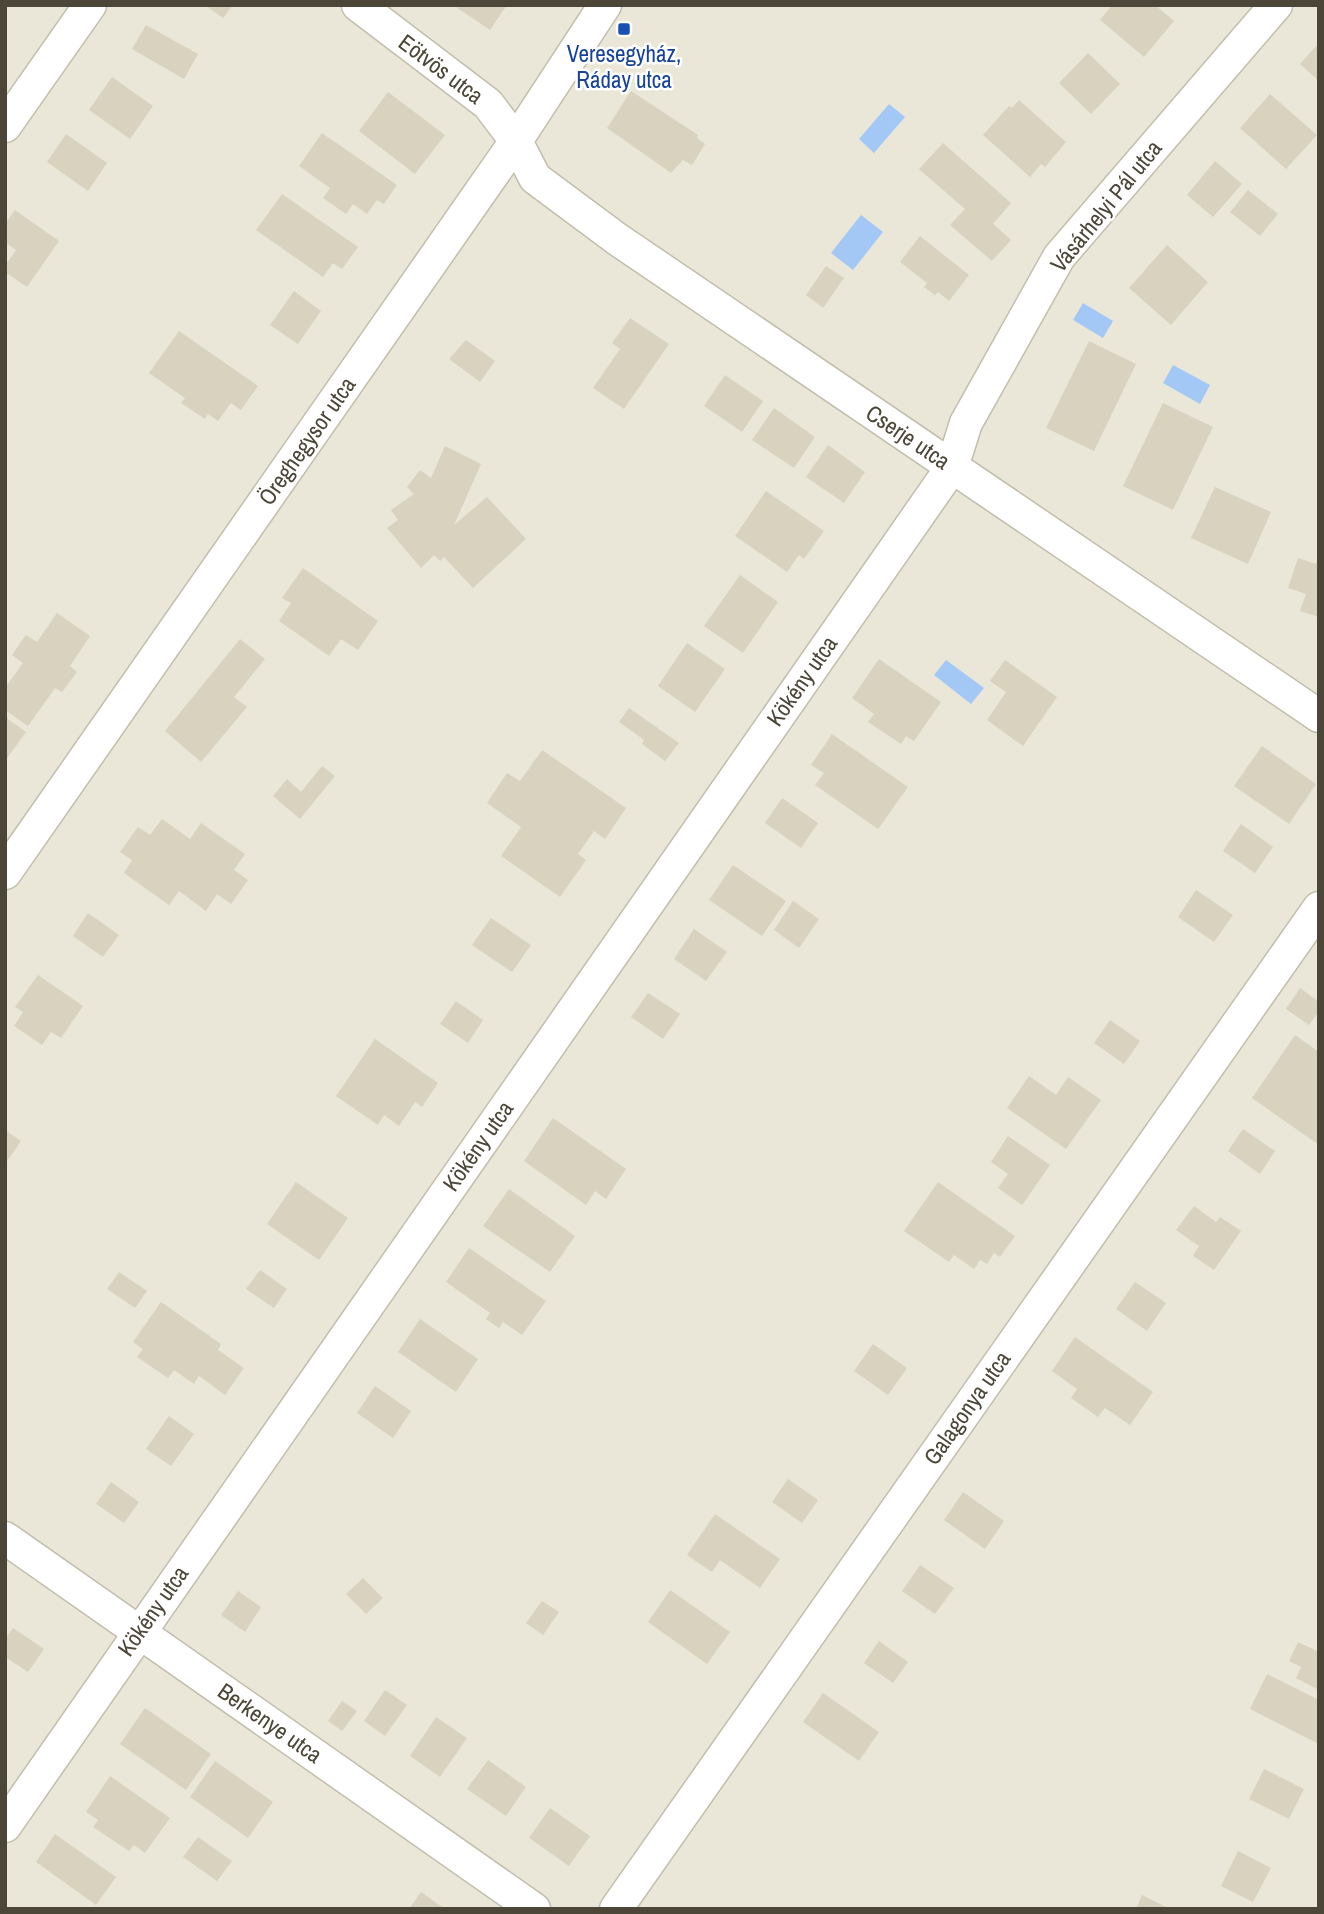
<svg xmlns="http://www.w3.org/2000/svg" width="1324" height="1914" font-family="'Archivo Narrow',sans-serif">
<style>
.residential{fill:#eae7d8}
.water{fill:#a3c8f6}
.building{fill:#d9d2be}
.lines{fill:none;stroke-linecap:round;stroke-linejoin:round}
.minor-casing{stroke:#c2beac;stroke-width:35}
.minor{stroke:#fff;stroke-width:32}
.transit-dot{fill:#1a4fb4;stroke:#fff;stroke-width:2.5}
.labels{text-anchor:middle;stroke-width:5;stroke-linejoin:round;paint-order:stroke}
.transit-label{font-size:23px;fill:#164399;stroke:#fff}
.street-label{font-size:23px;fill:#4b4637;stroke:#fff}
</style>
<rect width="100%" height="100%" fill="#f6f4ea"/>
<path class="residential" d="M 5,5 L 1319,5 L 1319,1909 L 5,1909 Z"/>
<path class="water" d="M 889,104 L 905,117 L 874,153 L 859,139 Z
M 861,215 L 883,232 L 853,270 L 831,253 Z
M 1083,303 L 1113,321 L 1103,338 L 1073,320 Z
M 1173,365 L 1210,385 L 1200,404 L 1163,383 Z
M 946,660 L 984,688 L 971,704 L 934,675 Z"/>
<path class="building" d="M 205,5 L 233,5 L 223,18 Z
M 453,5 L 507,5 L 490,30 Z
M 1112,5 L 1155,5 L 1174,21 L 1144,57 L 1100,20 Z
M 146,25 L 198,54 L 184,79 L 132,49 Z
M 1319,43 L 1319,81 L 1300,64 Z
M 1088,53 L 1120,84 L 1091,114 L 1059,83 Z
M 112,77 L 153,106 L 130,139 L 89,110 Z
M 631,91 L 698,135 L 697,138 L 705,144 L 692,165 L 683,160 L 671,173 L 607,128 Z
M 388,92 L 445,135 L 415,174 L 359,131 Z
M 1270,94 L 1317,135 L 1286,169 L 1240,128 Z
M 1019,100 L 1066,142 L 1045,167 L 1041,164 L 1030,177 L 983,135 L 1009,106 L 1012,108 Z
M 322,133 L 397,185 L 384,204 L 377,200 L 367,214 L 353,204 L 346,214 L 323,198 L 330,188 L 299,166 Z
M 66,134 L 107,163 L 88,191 L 47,162 Z
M 943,143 L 1011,203 L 993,224 L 1011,240 L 992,261 L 950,225 L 965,209 L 919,169 Z
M 1215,161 L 1242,184 L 1213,217 L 1187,195 Z
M 1248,190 L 1278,214 L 1260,236 L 1230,212 Z
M 282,194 L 358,247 L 342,269 L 333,263 L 323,277 L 256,230 Z
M 15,210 L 59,241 L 27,287 L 5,272 L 5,266 L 16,250 L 5,242 L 5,224 Z
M 920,236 L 969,275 L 949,301 L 938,292 L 935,295 L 924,287 L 927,283 L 900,262 Z
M 1167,245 L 1208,282 L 1171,325 L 1129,288 Z
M 826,266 L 844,278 L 823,308 L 806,295 Z
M 294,291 L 321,311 L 298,344 L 270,325 Z
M 630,318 L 669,344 L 624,409 L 593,388 L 620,349 L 612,343 Z
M 179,331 L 258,386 L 241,410 L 231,403 L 218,421 L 208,414 L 205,419 L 181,403 L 185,398 L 149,373 Z
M 466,340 L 495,361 L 480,382 L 449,359 Z
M 1089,341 L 1136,364 L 1094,451 L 1046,428 Z
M 725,375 L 763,401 L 742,432 L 704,406 Z
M 1163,403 L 1213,427 L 1173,510 L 1123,486 Z
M 774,408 L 815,437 L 794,468 L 752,440 Z
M 828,445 L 865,472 L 844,503 L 806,477 Z
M 445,446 L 481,464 L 454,525 L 487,497 L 526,539 L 473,588 L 444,557 L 440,561 L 434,555 L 421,568 L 387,528 L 398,520 L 391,510 L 414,494 L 407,487 L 420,470 L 431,478 Z
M 1215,487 L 1271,512 L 1248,564 L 1191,538 Z
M 766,491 L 824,531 L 804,559 L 799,555 L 787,572 L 735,536 Z
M 1319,557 L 1319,617 L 1300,611 L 1306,594 L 1288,588 L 1298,558 L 1316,564 Z
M 303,568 L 378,621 L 358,650 L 341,639 L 329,656 L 279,621 L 291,603 L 282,598 Z
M 740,575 L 778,602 L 743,653 L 704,626 Z
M 57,613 L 90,636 L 70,666 L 77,672 L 62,692 L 55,688 L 28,726 L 5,710 L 5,688 L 23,663 L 12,655 L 26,635 L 37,642 Z
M 240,639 L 265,659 L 234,697 L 247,707 L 201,762 L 165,731 Z
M 687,643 L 725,669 L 695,712 L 658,686 Z
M 879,659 L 941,702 L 914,741 L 906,736 L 901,744 L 868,722 L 874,714 L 852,698 Z
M 1005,660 L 1057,697 L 1023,746 L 987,720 L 1006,692 L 990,681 Z
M 629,708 L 679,743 L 665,761 L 642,744 L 644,740 L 619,722 Z
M 5,717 L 26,732 L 5,761 Z
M 832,734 L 908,787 L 878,829 L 815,785 L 824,773 L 811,765 Z
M 1262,746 L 1316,784 L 1289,824 L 1234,786 Z
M 542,750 L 626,808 L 605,839 L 594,831 L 578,854 L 586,860 L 560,897 L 501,856 L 521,827 L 487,803 L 507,773 L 520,781 Z
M 322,766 L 335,776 L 300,819 L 273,796 L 287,779 L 301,792 Z
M 782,798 L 818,823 L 801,848 L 765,823 Z
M 162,819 L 190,839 L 201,823 L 245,854 L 234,870 L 248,880 L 231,904 L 217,894 L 206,911 L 179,891 L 169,905 L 124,873 L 132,860 L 120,852 L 138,827 L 150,835 Z
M 1241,824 L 1273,847 L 1255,873 L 1223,851 Z
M 733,865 L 786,901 L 762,936 L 709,900 Z
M 1196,890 L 1233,915 L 1214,942 L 1178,917 Z
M 793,901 L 819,919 L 799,948 L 774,930 Z
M 88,913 L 119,935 L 103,957 L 73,936 Z
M 491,918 L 531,945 L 512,972 L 472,945 Z
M 694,929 L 727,952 L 706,981 L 674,959 Z
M 38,975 L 83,1006 L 61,1038 L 51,1032 L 42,1045 L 14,1026 L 23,1012 L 15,1007 Z
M 1300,988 L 1319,1002 L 1319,1011 L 1309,1025 L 1286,1009 Z
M 648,993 L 680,1014 L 663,1039 L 631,1017 Z
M 456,1001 L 483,1020 L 468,1043 L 440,1024 Z
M 1110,1020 L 1140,1041 L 1124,1064 L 1094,1043 Z
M 1295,1035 L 1319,1052 L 1319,1145 L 1252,1098 Z
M 375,1039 L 438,1083 L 422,1107 L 415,1102 L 399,1126 L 384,1115 L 378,1125 L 336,1096 Z
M 1029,1076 L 1056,1095 L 1068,1077 L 1101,1100 L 1066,1149 L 1007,1108 Z
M 553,1118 L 626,1169 L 606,1199 L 595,1191 L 586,1205 L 524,1161 Z
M 1243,1129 L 1275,1151 L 1260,1174 L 1228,1151 Z
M 5,1130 L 21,1141 L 5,1164 Z
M 1008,1136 L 1050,1165 L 1022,1205 L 998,1188 L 1008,1174 L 991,1162 Z
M 296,1182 L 348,1218 L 319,1260 L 267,1224 Z
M 938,1182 L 1015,1236 L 1000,1257 L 994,1253 L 987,1264 L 980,1260 L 974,1269 L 954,1255 L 949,1262 L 904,1231 Z
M 509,1189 L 575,1236 L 550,1272 L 483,1226 Z
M 1194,1206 L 1216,1222 L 1220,1217 L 1241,1231 L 1214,1270 L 1193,1256 L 1199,1246 L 1176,1230 Z
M 469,1248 L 546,1301 L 522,1335 L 503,1322 L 499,1328 L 486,1319 L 490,1313 L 446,1282 Z
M 260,1270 L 287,1289 L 274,1308 L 246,1289 Z
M 119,1272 L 147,1291 L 135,1308 L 107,1289 Z
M 1135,1282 L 1166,1303 L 1147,1331 L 1116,1309 Z
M 161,1302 L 221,1344 L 218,1350 L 244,1368 L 225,1395 L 199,1376 L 194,1384 L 174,1370 L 168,1378 L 137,1357 L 143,1349 L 133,1342 Z
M 420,1319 L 478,1359 L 456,1392 L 398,1352 Z
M 1075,1337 L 1153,1392 L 1130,1425 L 1105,1408 L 1098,1417 L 1071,1398 L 1077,1389 L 1052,1371 Z
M 873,1344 L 907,1368 L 888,1395 L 854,1371 Z
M 375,1386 L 411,1411 L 393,1438 L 357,1413 Z
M 169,1416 L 194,1434 L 171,1466 L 146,1449 Z
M 788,1479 L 818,1500 L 802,1523 L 772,1502 Z
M 111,1482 L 139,1502 L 124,1523 L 96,1504 Z
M 963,1492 L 1004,1521 L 985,1549 L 944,1520 Z
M 715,1514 L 780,1559 L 760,1588 L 720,1560 L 712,1572 L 687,1555 Z
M 920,1565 L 954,1588 L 935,1614 L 902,1591 Z
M 363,1578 L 383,1598 L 366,1614 L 346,1594 Z
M 670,1590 L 730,1632 L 707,1664 L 648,1622 Z
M 238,1591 L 261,1607 L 245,1632 L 221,1615 Z
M 542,1601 L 559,1612 L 543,1635 L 526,1623 Z
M 13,1628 L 44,1649 L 28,1672 L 5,1657 L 5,1639 Z
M 879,1641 L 908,1662 L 893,1683 L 864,1663 Z
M 1298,1642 L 1319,1652 L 1319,1690 L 1296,1678 L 1301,1667 L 1289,1661 Z
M 1267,1674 L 1319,1700 L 1319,1744 L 1250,1709 Z
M 385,1690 L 407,1705 L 385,1736 L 364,1721 Z
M 823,1693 L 879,1732 L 859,1761 L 803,1722 Z
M 342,1701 L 357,1711 L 342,1731 L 328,1721 Z
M 145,1708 L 211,1754 L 186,1790 L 120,1744 Z
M 436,1717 L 467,1738 L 440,1777 L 410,1756 Z
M 488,1760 L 526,1787 L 506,1816 L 467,1789 Z
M 215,1761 L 273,1802 L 248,1838 L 190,1797 Z
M 1264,1769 L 1304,1789 L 1289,1819 L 1249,1799 Z
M 110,1776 L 170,1818 L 145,1853 L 134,1845 L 129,1851 L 93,1827 L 98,1820 L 86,1812 Z
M 550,1808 L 590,1836 L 569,1866 L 529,1838 Z
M 55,1834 L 116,1877 L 96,1905 L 36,1862 Z
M 198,1837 L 232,1861 L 217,1881 L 183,1857 Z
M 1238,1851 L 1271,1868 L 1253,1902 L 1221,1886 Z
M 421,1892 L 445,1909 L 409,1909 Z
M 1142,1895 L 1170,1909 L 1136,1909 Z"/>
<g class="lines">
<defs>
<path id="minor" d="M 358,5 L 488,104 L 516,141 L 535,178 L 617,239 L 1319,716
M 5,126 L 90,5
M 5,873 L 516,141 L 605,5
M 5,1538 L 534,1909
M 5,1826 L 952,467 L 966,423 L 1059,257 L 1276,5
M 616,1909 L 1319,908"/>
</defs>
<use href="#minor" class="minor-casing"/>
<use href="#minor" class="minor"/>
</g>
<rect class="transit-dot" x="617" y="22" width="14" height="14" rx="3.5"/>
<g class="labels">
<g class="transit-label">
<text x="624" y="62">Veresegyház,<tspan x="624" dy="26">Ráday utca</tspan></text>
</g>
<g class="street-label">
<text transform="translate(441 69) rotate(37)" y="8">Eötvös utca</text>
<text transform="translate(1106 206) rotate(-51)" y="8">Vásárhelyi Pál utca</text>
<text transform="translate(908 437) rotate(34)" y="8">Cserje utca</text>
<text transform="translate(307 441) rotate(-55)" y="8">Öreghegysor utca</text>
<text transform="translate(802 681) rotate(-55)" y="8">Kökény utca</text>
<text transform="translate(478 1146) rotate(-55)" y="8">Kökény utca</text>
<text transform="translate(967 1408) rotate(-55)" y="8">Galagonya utca</text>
<text transform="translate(153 1611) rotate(-55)" y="8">Kökény utca</text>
<text transform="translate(270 1723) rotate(35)" y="8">Berkenye utca</text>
</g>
</g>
<rect width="1324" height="1914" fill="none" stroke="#4b4637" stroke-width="14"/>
</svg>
